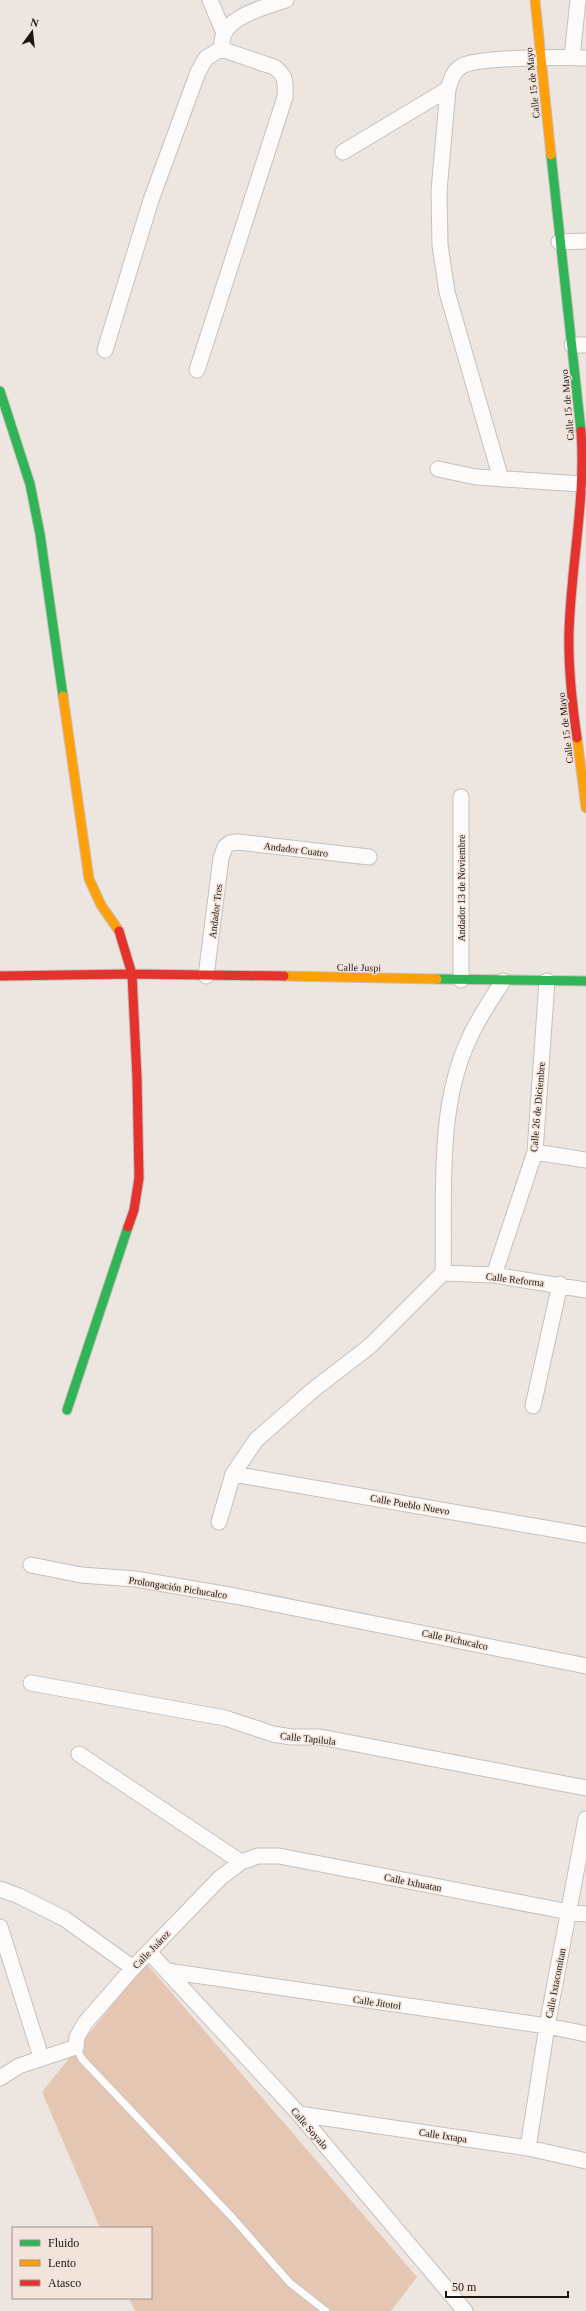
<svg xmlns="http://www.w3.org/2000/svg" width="586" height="2311" font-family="Georgia,serif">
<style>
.green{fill:#e4c6b3}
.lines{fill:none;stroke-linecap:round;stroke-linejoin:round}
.lane-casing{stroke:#c6c0bc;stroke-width:9}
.street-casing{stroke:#c6c0bc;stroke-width:17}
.fast-casing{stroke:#c6c0bc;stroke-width:11}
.slow-casing{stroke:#c6c0bc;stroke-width:11}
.jam-casing{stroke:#c6c0bc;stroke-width:11}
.lane{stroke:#fcfbfa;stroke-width:7}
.street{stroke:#fcfbfa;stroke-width:15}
.fast{stroke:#30b455;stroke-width:9}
.slow{stroke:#ff9f0a;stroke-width:9}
.jam{stroke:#e5322d;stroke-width:9}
.labels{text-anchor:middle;stroke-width:3;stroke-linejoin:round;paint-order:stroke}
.street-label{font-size:10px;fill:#1b1713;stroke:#f2e4db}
</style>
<rect width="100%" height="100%" fill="#ede5e0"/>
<path class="green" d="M 146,1963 L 417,2277 L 391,2311 L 135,2311 L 129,2298 L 151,2298 L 151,2228 L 100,2228 L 42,2092 Z"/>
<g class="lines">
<defs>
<path id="lane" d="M 76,2047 L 82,2059 L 232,2217 L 290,2283 L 326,2311"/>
<path id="street" d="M 210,0 L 224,33
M 221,49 C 222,44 222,38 224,34 C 232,15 268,6 286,0
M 572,57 L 578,0
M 343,152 L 448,89
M 559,242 L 586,241
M 572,345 L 586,345
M 105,350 L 151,200 L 198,72 L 206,58 L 221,49 L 274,67 C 286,75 286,83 285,97 L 197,370
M 438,469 L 476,477 L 581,484
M 501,479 L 447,292 L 440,245 L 439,191 L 448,89 C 451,80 453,71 462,66 C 477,57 565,57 586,58
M 206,976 L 221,858 L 225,847 L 230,843 L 238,842 L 369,857
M 461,980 L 461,797
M 535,1152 L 586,1160
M 443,1273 L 494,1275 L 586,1290
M 494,1275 L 535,1152 L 547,981
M 533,1406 L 560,1284
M 233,1474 L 586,1535
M 219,1522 L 233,1474 L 256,1440 L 313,1390 L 370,1346 L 443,1273 C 445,1198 436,1109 469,1039 C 478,1018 491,1000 503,981
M 31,1565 L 81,1575 L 135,1579 L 235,1596 L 586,1666
M 31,1683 L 225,1718 L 273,1734 L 291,1737 L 320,1737 L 586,1788
M 79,1754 L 241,1862
M 0,1889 L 19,1896 L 65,1919 L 133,1968
M 0,1927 L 41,2057
M 149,1952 L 299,2114 L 465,2311
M 167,1971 L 547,2026 L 586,2034
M 0,2078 L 19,2066 L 76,2047 L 77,2037 L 85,2023 L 133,1968 L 220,1878 L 241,1862 L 258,1856 L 279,1856 L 569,1912 L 586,1914
M 299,2114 L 528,2148 L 586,2161
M 528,2148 L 547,2026 L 586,1819"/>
<path id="fast" d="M 551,155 L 581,431
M 0,391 L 30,484 L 40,534 L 63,696
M 437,979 L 586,981
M 67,1410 L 128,1227"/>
<path id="slow" d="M 535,0 L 551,155
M 63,696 L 89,879 L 101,905 L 119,931
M 577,738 L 586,808
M 284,976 L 437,979"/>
<path id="jam" d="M 577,738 C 572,703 568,667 569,632 C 571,565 586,498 581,431
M 119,931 L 132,974 L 137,1078 L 139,1178 L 134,1210 L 128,1227
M 0,976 L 132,974 L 284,976"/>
</defs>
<use href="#lane" class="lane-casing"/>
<use href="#street" class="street-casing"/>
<use href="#fast" class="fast-casing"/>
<use href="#slow" class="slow-casing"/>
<use href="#jam" class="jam-casing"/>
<use href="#lane" class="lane"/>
<use href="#street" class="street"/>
<use href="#fast" class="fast"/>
<use href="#slow" class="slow"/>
<use href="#jam" class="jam"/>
</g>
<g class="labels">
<g class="street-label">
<text transform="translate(532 83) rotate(-96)" y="4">Calle 15 de Mayo</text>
<text transform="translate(567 405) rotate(-95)" y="4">Calle 15 de Mayo</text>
<text transform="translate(565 728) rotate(-97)" y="4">Calle 15 de Mayo</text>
<text transform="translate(296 849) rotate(7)" y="4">Andador Cuatro</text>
<text transform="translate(461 888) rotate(-90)" y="4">Andador 13 de Noviembre</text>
<text transform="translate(215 911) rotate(-83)" y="4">Andador Tres</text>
<text transform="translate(359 967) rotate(1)" y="4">Calle Juspi</text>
<text transform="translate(537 1107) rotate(-85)" y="4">Calle 26 de Diciembre</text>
<text transform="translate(515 1279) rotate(7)" y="4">Calle Reforma</text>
<text transform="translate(410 1504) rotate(10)" y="4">Calle Pueblo Nuevo</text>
<text transform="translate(178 1587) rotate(9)" y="4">Prolongación Pichucalco</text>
<text transform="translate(455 1639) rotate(12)" y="4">Calle Pichucalco</text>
<text transform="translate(308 1738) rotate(6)" y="4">Calle Tapilula</text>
<text transform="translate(413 1882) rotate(11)" y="4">Calle Ixhuatan</text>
<text transform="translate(151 1949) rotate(-46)" y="4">Calle Juárez</text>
<text transform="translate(555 1983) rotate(-79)" y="4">Calle Ixtacomitan</text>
<text transform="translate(377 2002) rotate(8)" y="4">Calle Jitotol</text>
<text transform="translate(310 2128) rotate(49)" y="4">Calle Soyalo</text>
<text transform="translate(443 2135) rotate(9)" y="4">Calle Ixtapa</text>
</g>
</g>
<rect x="12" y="2227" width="140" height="72" fill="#f2e4db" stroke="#9c928b"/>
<rect x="20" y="2240" width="20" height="6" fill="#30b455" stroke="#9c928b"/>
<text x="48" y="2247" font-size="12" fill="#1b1713">Fluido</text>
<rect x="20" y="2260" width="20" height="6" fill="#ff9f0a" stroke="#9c928b"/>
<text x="48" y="2267" font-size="12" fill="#1b1713">Lento</text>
<rect x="20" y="2280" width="20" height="6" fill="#e5322d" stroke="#9c928b"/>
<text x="48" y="2287" font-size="12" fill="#1b1713">Atasco</text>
<g transform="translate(32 32) rotate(15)" stroke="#f2e4db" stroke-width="3" paint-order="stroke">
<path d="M0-3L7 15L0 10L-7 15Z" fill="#1b1713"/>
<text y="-6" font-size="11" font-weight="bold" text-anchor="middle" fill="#1b1713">N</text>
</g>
<path d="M446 2291v6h122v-6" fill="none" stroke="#1b1713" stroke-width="2"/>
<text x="452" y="2291" font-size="12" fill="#1b1713" stroke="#f2e4db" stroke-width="3" paint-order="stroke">50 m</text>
</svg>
